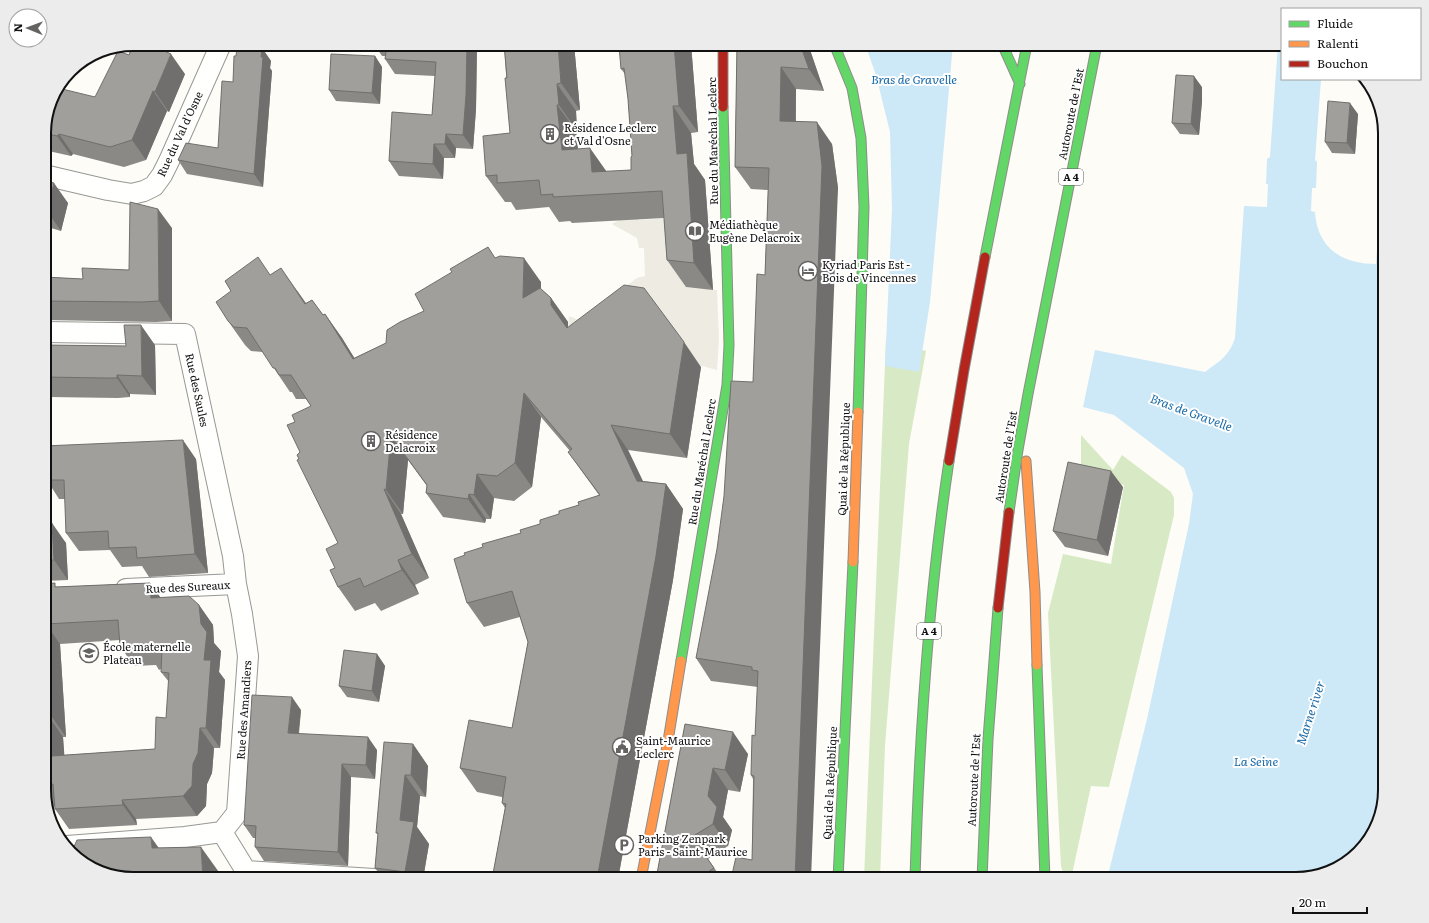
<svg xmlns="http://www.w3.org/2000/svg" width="1429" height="923" font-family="Literata,serif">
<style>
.forest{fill:#d8eac5}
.plaza{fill:#edebe2}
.water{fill:#cde8f7}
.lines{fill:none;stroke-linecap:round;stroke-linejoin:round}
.street-casing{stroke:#979795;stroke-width:22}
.fast-casing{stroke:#8e8d8b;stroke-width:11}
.slow-casing{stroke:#8e8d8b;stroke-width:11}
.jam-casing{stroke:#8e8d8b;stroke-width:11}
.street{stroke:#fffffe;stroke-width:20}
.fast{stroke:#63d668;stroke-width:9}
.slow{stroke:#ff974d;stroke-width:9}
.jam{stroke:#b3261e;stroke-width:9}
.wall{fill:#8a8986;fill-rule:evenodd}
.shaded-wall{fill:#716f6d}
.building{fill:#a19f9c;stroke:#716f6d;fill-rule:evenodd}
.labels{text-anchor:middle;stroke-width:4;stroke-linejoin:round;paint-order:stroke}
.shield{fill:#fff;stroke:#585858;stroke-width:1}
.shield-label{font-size:10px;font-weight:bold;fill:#111}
.street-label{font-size:11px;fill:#111;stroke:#fff}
.poi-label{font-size:11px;fill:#111;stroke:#fff;text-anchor:start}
.water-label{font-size:12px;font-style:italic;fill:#1768a6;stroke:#fff}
.rim{fill:none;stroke:#111;stroke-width:2}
</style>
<rect width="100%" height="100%" fill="#fdfcf7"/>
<path class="forest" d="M 886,339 L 926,351 L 909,444 L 885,746 L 880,879 L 864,879 Z
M 1081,435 L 1113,470 L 1122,455 L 1171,492 L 1174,498 L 1174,515 L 1109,787 L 1091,786 L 1071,879 L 1065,879 L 1061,866 L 1048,613 L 1063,554 L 1111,564 L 1124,485 L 1081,476 Z"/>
<path class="plaza" d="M 672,218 L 686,287 L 717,290 L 719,339 L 717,370 L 568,330 L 569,316 L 581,321 L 637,278 L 645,276 L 644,248 L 639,248 L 637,238 L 612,224 L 621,219 L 638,219 L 639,220 Z"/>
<path class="water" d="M 865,44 L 953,44 L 930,302 L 919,372 L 885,366 L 892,209 L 890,132 L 876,75 Z
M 1278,44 L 1282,44 L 1282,79 L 1321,79 L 1315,160 L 1317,162 L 1316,188 L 1312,188 L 1311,211 L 1315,212 C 1317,248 1342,264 1376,264 L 1385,136 L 1385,790 L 1370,839 L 1340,867 L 1296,879 L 1107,879 L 1147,719 L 1189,524 L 1193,494 L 1184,468 L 1114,415 L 1083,407 L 1095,350 L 1205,372 C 1220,361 1229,356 1235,338 L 1244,206 L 1267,207 L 1268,184 L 1266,184 L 1267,159 L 1270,157 Z"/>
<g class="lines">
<defs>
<path id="street" d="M 44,175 L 108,190 L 132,194 L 144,191 L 154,186 L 162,175 L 169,161 L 221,44
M 44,332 L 185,334 L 233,556 L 236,584 L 242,614 L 248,656 L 237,813 L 222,832
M 126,589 L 236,584
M 67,846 L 185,837 L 222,832 L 246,871 L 374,879"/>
<path id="fast" d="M 834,44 L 852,88 L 861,138 L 864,207 L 858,412
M 1002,44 L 1020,84
M 985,257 L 1027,44
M 1009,512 L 1018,450 L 1028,394 L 1097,44
M 681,661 L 727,385 L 729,345 L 723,107
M 1037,665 L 1045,879
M 838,879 L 853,562
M 915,879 C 919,739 928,600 949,461
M 982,879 L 988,739 L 998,608"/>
<path id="slow" d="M 1026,461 L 1035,592 L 1037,665
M 853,562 L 858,412
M 641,879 L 668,741 L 681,661"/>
<path id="jam" d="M 723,44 L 723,107
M 949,461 L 964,370 L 985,257
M 998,608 L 1009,512"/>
</defs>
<use href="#street" class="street-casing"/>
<use href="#fast" class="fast-casing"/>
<use href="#slow" class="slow-casing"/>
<use href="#jam" class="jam-casing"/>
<use href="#street" class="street"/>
<use href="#fast" class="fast"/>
<use href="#slow" class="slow"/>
<use href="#jam" class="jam"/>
</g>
<path class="wall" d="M 374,44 L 477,44 L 476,109 L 473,149 L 456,148 L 455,158 L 444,158 L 443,179 L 399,176 L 389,161 L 432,115 L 435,76 L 395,74 L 385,59 L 385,56 L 382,56 Z
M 504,44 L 574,44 L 580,110 L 576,111 L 577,131 L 576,131 L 578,149 L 607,172 L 631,170 L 632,156 L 628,99 L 625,74 L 621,69 L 627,44 L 691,44 L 698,132 L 691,133 L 694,164 L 705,180 L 713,290 L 686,287 L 667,260 L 664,218 L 572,223 L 570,221 L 559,222 L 549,207 L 516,210 L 511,202 L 505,202 L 486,176 L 510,133 Z
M 737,44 L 808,44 L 824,91 L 796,89 L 796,121 L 832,144 L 838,188 L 752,860 L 753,779 L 751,775 L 755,736 L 758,687 L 711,681 L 696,658 L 753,382 L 765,275 L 768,190 L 751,189 L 735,167 Z
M 262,48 L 271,61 L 270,68 L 272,71 L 263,187 L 187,174 L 178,160 L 218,148 L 233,82 L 236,56 Z
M 375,56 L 382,67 L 380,104 L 336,101 L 329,90 Z
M 185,74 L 169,112 L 167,111 L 146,160 L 124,167 L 73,154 L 71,156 L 44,150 L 44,128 L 95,97 Z
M 1202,87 L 1202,101 L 1199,135 L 1180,134 L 1172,123 Z
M 1358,114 L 1355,154 L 1332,153 L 1325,142 Z
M 44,181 L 68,203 L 61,231 L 44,226 Z
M 172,228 L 172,321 L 156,322 L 44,320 L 44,255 L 45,277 L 83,279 L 129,270 Z
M 496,258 L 541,282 L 541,289 L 551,298 L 568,322 L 568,327 L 701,367 L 687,458 L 628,450 L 643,481 L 666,484 L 683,509 L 673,580 L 618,879 L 492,879 L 505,808 L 502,803 L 502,797 L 477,792 L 460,768 L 512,728 L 528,642 L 520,617 L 484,627 L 467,603 L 465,555 L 483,547 L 521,533 L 599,495 L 568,452 L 570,451 L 541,417 L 532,487 L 514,501 L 494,498 L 491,519 L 486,519 L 485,523 L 443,517 L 426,493 L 427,486 L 408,460 L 403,514 L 401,514 L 429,578 L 415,585 L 419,594 L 381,611 L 375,603 L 355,611 L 338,587 L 335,568 L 338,543 L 299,459 L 300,452 L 295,422 L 311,406 L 306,399 L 296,399 L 292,392 L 290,392 L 263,352 L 251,351 L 245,345 L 228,321 L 231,291 L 271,275 L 298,292 L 306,303 L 312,300 L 323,315 L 325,314 L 342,338 L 354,358 L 386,343 L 424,311 Z
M 44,339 L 47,344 L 47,345 L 126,346 L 155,345 L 156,395 L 130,394 L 130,397 L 118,398 L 49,397 L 49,400 L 44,400 Z
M 44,446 L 196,459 L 208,573 L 149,577 L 142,566 L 122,567 L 110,550 L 79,551 L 66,533 L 65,499 L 59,499 L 52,488 L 44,489 Z
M 1123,487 L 1108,556 L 1065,547 L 1053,531 Z
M 44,524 L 66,543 L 68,580 L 44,581 Z
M 150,583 L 161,598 L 199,605 L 213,625 L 214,643 L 221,651 L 219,672 L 225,680 L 220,748 L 214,748 L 212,773 L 207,784 L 206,806 L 197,816 L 136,819 L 137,825 L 69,829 L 55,809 L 55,806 L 48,808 L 44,796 L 44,584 L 58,587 ZM 120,640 L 120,646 L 134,666 L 156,665 L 159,670 L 161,669 L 161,672 L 169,682 L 166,718 L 155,749 L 64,755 L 63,737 L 66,737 L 60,644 Z
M 377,654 L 385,666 L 379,702 L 347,697 L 339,686 Z
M 301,710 L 299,734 L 377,750 L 375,779 L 351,777 L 348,866 L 264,861 L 255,847 L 255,838 L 253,838 L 244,825 Z
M 685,724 L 748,754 L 740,792 L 728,790 L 723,817 L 732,830 L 728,846 L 708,859 L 722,879 L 656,879 Z
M 413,744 L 428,766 L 426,797 L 420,796 L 417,827 L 429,844 L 423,879 L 383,879 L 375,868 L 378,834 L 376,833 Z"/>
<path class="shaded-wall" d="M 467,44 L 477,44 L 476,109 L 473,149 L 463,135 Z
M 558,44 L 574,44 L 580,110 L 561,83 Z
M 674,44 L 691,44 L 698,132 L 679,106 Z
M 800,44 L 808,44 L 824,91 L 809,69 Z
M 262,48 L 271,61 L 270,68 L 272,71 L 263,187 L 254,174 Z
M 171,54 L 185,74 L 169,112 L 155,92 Z
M 375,56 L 382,67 L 380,104 L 372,93 Z
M 781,67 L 796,89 L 795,143 L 780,121 Z
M 1194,76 L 1202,87 L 1202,101 L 1199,135 L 1191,124 Z
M 557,84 L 576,111 L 577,131 L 559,105 Z
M 153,91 L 167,111 L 146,160 L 132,140 Z
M 1350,103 L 1358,114 L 1355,154 L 1347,143 Z
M 557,105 L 576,131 L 581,177 L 562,150 Z
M 673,106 L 691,133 L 694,164 L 705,180 L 713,290 L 694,263 L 677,154 Z
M 817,122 L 832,144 L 838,188 L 811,879 L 795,879 Z
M 59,134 L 73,154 L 71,156 L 57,136 Z
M 446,134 L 456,148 L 455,158 L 445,144 Z
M 434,144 L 444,158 L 443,179 L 433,164 Z
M 590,148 L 609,175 L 592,172 Z
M 54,183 L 68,203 L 61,231 L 47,211 Z
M 158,209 L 172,228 L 172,321 L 159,301 Z
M 44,255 L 45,296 L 44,294 Z
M 524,258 L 541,282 L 540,322 L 523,298 Z
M 281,268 L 298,292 L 322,328 L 305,304 Z
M 551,298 L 568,322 L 568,330 L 551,305 Z
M 325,314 L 342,338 L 370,383 L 353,359 Z
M 141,325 L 155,345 L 156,395 L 142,376 Z
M 44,339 L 47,344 L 48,364 L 44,359 Z
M 684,342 L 701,367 L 687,458 L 670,434 Z
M 117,375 L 130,394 L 130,397 L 117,378 Z
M 44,390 L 49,397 L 49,400 L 44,393 Z
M 524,393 L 541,417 L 532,487 L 515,463 Z
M 611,425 L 628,450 L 654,505 L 637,481 Z
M 391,436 L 408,460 L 403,514 L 386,490 Z
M 183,440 L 196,459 L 208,573 L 195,554 Z
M 1111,471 L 1123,487 L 1108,556 L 1097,540 Z
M 477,474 L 494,498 L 491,519 L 474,495 Z
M 666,484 L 683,509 L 673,580 L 618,879 L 597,879 Z
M 384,489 L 401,514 L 429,578 L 412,554 Z
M 469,494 L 486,519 L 485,523 L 468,499 Z
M 52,523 L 66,543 L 68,580 L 54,560 Z
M 398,560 L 415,585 L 419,594 L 402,570 Z
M 150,583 L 164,603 L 151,598 Z
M 199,605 L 213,625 L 214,643 L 221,651 L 219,672 L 225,680 L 220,748 L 206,728 Z
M 46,624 L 60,644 L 66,737 L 52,717 Z
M 377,654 L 385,666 L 379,702 L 372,691 Z
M 292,697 L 301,710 L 297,746 L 288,733 Z
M 49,717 L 63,737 L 66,776 L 52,756 Z
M 200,728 L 214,748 L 212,773 L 207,784 L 206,806 L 197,816 L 183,796 L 193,764 Z
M 733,732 L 748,754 L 740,792 L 725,770 Z
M 368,737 L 377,750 L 375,779 L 366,765 Z
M 413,744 L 428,766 L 426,797 L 411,775 Z
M 342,764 L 351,777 L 348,866 L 338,852 Z
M 713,768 L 728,790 L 723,817 L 732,830 L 728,846 L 713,824 L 708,796 Z
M 405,775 L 420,796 L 417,827 L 429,844 L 423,879 L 410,879 L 405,872 L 400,820 Z
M 122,800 L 136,819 L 137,825 L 123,805 Z
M 151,837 L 171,865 L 152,848 Z
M 201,847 L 221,875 L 221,879 L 203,879 Z"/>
<path class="building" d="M 147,44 L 149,44 L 171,54 L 155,92 L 153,91 L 132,140 L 110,147 L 59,134 L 57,136 L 44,133 L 44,128 L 51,99 L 58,88 L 95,97 L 118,51 L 129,55 L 132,47 Z
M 382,44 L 467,44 L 466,95 L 463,135 L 446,134 L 445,144 L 434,144 L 433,164 L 389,161 L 392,112 L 432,115 L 436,62 L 385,59 L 387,45 Z
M 504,44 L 558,44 L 561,83 L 557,84 L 559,105 L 557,105 L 562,150 L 590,148 L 592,172 L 631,170 L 631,157 L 632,156 L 628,99 L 624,68 L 621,69 L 619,46 L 628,45 L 627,44 L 674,44 L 679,106 L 673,106 L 677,154 L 687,153 L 694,263 L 667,260 L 662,191 L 553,197 L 553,194 L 541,195 L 539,180 L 497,183 L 497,175 L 486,176 L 483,136 L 510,133 L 505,78 L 507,78 Z
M 737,44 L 800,44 L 809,69 L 781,67 L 780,121 L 817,122 L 822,166 L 795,879 L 731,879 L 736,857 L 752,860 L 754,776 L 751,775 L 752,735 L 755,736 L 758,671 L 752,670 L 752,667 L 696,658 L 717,549 L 724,496 L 731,381 L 753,382 L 757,274 L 765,275 L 769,168 L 735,167 Z
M 237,47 L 262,48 L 261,57 L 263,57 L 254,174 L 178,160 L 186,143 L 218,148 L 222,81 L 233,82 L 234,56 L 236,56 Z
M 331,54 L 375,56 L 372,93 L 329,90 Z
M 1176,75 L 1194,76 L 1194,90 L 1191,124 L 1172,123 Z
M 1328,101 L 1350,103 L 1347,143 L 1325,142 Z
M 44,181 L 54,183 L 47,211 L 44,210 Z
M 130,202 L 158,209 L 159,301 L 142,302 L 44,301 L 44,277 L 83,279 L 82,268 L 129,270 Z
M 488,247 L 495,258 L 500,256 L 524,258 L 523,298 L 540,288 L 551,298 L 551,305 L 567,328 L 624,285 L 644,288 L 684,342 L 670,434 L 611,425 L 637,481 L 666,484 L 656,556 L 597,879 L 492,879 L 506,804 L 502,803 L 506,777 L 460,768 L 469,720 L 512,728 L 528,642 L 512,591 L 467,603 L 454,559 L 465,555 L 464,553 L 483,547 L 482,544 L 521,533 L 520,530 L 540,524 L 540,520 L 559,514 L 559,511 L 579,505 L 578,502 L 600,495 L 568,452 L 572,449 L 524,393 L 515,463 L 497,476 L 477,474 L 474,495 L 469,494 L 468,499 L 426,493 L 427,485 L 391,436 L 386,490 L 384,489 L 412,554 L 398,560 L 402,570 L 364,587 L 360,578 L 338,587 L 330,570 L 335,568 L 326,549 L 338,543 L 297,460 L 299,459 L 297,455 L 300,452 L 287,425 L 295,422 L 292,415 L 311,406 L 291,375 L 279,375 L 275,368 L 273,368 L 247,328 L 234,327 L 228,321 L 216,302 L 231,291 L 225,281 L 258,257 L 270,275 L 281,268 L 305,304 L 312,300 L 323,315 L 325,314 L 353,359 L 386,343 L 387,330 L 400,322 L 424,311 L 415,294 L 452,272 L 450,269 Z
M 124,325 L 141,325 L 142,376 L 117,375 L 117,378 L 105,378 L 44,377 L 44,345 L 126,346 Z
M 183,440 L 195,554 L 137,558 L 136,547 L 109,548 L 108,531 L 66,533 L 64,480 L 46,480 L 45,469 L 44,469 L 44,446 Z
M 1068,462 L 1111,471 L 1097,540 L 1053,531 Z
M 52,523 L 54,560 L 44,561 L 44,524 Z
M 55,583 L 55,587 L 150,583 L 151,598 L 189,596 L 199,605 L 201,624 L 207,632 L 204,660 L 211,660 L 206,728 L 200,728 L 198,753 L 193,764 L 192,786 L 183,796 L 122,800 L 123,805 L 55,809 L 53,784 L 44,786 L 44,584 ZM 118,620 L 120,646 L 145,644 L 146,650 L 162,649 L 161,672 L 169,673 L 166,718 L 156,717 L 155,749 L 52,756 L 49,717 L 52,717 L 46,624 Z
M 344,650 L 377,654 L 372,691 L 339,686 Z
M 252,695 L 292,697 L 288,733 L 368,737 L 366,765 L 342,764 L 338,852 L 255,847 L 256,826 L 244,825 Z
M 685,724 L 733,732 L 725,770 L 713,768 L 708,796 L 717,807 L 713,824 L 677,846 L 702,851 L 714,868 L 697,879 L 656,879 Z
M 384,742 L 413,744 L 411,775 L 405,775 L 400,820 L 414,822 L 405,872 L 375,868 L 378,833 L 376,833 Z
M 151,837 L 152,848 L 201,847 L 203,879 L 133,879 L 84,864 L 72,851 L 77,840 Z"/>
<defs>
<symbol id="building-ring" viewBox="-11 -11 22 22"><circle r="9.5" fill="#fff" stroke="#646362" stroke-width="1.5"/><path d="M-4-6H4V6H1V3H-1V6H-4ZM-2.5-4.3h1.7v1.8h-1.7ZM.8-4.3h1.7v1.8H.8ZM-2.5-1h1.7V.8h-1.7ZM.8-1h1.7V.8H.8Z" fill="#646362"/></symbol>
<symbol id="library-ring" viewBox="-11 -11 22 22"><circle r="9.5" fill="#fff" stroke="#646362" stroke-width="1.5"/><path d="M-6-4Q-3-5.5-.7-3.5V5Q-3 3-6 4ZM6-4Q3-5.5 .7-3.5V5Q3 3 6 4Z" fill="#646362"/></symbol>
<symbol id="hotel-ring" viewBox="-11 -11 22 22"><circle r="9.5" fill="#fff" stroke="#646362" stroke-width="1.5"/><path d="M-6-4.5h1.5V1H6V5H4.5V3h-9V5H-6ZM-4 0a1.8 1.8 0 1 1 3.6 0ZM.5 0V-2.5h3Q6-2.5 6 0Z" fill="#646362"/></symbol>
<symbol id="school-ring" viewBox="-11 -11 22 22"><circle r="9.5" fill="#fff" stroke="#646362" stroke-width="1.5"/><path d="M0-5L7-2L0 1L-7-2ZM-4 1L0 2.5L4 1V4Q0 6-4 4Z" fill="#646362"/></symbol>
<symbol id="civic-ring" viewBox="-11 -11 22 22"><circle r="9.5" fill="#fff" stroke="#646362" stroke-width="1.5"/><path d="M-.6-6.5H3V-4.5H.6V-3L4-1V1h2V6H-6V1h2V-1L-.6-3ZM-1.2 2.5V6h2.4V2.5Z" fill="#646362"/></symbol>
<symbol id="parking-ring" viewBox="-11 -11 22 22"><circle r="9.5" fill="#fff" stroke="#646362" stroke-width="1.5"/><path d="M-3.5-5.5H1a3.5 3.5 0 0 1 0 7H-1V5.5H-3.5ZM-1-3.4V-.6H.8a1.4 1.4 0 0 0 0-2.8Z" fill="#646362"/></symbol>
</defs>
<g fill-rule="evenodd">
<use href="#building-ring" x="539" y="123" width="22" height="22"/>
<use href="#library-ring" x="684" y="220" width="22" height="22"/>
<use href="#hotel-ring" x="797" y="260" width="22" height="22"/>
<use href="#building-ring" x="360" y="430" width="22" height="22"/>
<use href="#school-ring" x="78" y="642" width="22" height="22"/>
<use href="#civic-ring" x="611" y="736" width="22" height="22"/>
<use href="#parking-ring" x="613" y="834" width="22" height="22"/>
</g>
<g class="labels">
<g class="shield">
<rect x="1059" y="169" width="24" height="16" rx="3"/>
<rect x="917" y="623" width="24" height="16" rx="3"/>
</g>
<g class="shield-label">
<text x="1071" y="181">A 4</text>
<text x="929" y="635">A 4</text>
</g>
<g class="street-label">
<text transform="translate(1071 114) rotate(-79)" y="4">Autoroute de l’Est</text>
<text transform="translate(180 134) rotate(-65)" y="4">Rue du Val d'Osne</text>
<text transform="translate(713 141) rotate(-91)" y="4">Rue du Maréchal Leclerc</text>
<text transform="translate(197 390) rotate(78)" y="4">Rue des Saules</text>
<text transform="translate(1006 457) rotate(-81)" y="4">Autoroute de l’Est</text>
<text transform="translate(844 459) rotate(-88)" y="4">Quai de la République</text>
<text transform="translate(702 462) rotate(-81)" y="4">Rue du Maréchal Leclerc</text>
<text transform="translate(188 587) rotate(-3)" y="4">Rue des Sureaux</text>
<text transform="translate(244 710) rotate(-86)" y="4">Rue des Amandiers</text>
<text transform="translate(974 780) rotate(-87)" y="4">Autoroute de l’Est</text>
<text transform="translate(830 783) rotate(-87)" y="4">Quai de la République</text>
</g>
<g class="poi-label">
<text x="564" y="132">Résidence Leclerc<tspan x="564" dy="13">et Val d'Osne</tspan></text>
<text x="709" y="229">Médiathèque<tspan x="709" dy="13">Eugène Delacroix</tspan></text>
<text x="822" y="269">Kyriad Paris Est -<tspan x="822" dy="13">Bois de Vincennes</tspan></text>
<text x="385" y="439">Résidence<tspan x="385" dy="13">Delacroix</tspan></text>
<text x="103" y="651">École maternelle<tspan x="103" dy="13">Plateau</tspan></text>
<text x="636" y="745">Saint-Maurice<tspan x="636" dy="13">Leclerc</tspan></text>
<text x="638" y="843">Parking Zenpark<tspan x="638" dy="13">Paris - Saint-Maurice</tspan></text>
</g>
<g class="water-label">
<text x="914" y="84">Bras de Gravelle</text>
<text transform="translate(1191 413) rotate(20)" y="4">Bras de Gravelle</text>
<text transform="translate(1311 713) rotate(-72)" y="4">Marne river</text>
<text x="1256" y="766">La Seine</text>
</g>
</g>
<path d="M0 0H1429V923H0ZM133 51H1296A82 82 0 0 1 1378 133V790A82 82 0 0 1 1296 872H133A82 82 0 0 1 51 790V133A82 82 0 0 1 133 51Z" fill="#ececec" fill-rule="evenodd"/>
<path class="rim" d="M133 51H1296A82 82 0 0 1 1378 133V790A82 82 0 0 1 1296 872H133A82 82 0 0 1 51 790V133A82 82 0 0 1 133 51Z"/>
<rect x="1281" y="8" width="140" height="72" fill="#ffffff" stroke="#a0a0a0"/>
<rect x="1289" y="21" width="20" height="6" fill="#63d668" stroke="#a0a0a0"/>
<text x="1317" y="28" font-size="12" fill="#111111">Fluide</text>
<rect x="1289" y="41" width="20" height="6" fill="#ff974d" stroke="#a0a0a0"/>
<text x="1317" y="48" font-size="12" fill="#111111">Ralenti</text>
<rect x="1289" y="61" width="20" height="6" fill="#b3261e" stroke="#a0a0a0"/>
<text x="1317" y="68" font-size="12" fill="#111111">Bouchon</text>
<g transform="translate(28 28) rotate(271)"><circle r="19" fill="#ffffff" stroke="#a0a0a0"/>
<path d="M0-3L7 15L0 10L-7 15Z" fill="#646362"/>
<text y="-6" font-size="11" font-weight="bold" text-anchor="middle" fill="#111111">N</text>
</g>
<path d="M1293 907v6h74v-6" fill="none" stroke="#111111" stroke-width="2"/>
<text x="1299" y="907" font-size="12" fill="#111111" stroke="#ffffff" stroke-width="3" paint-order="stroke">20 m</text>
</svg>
